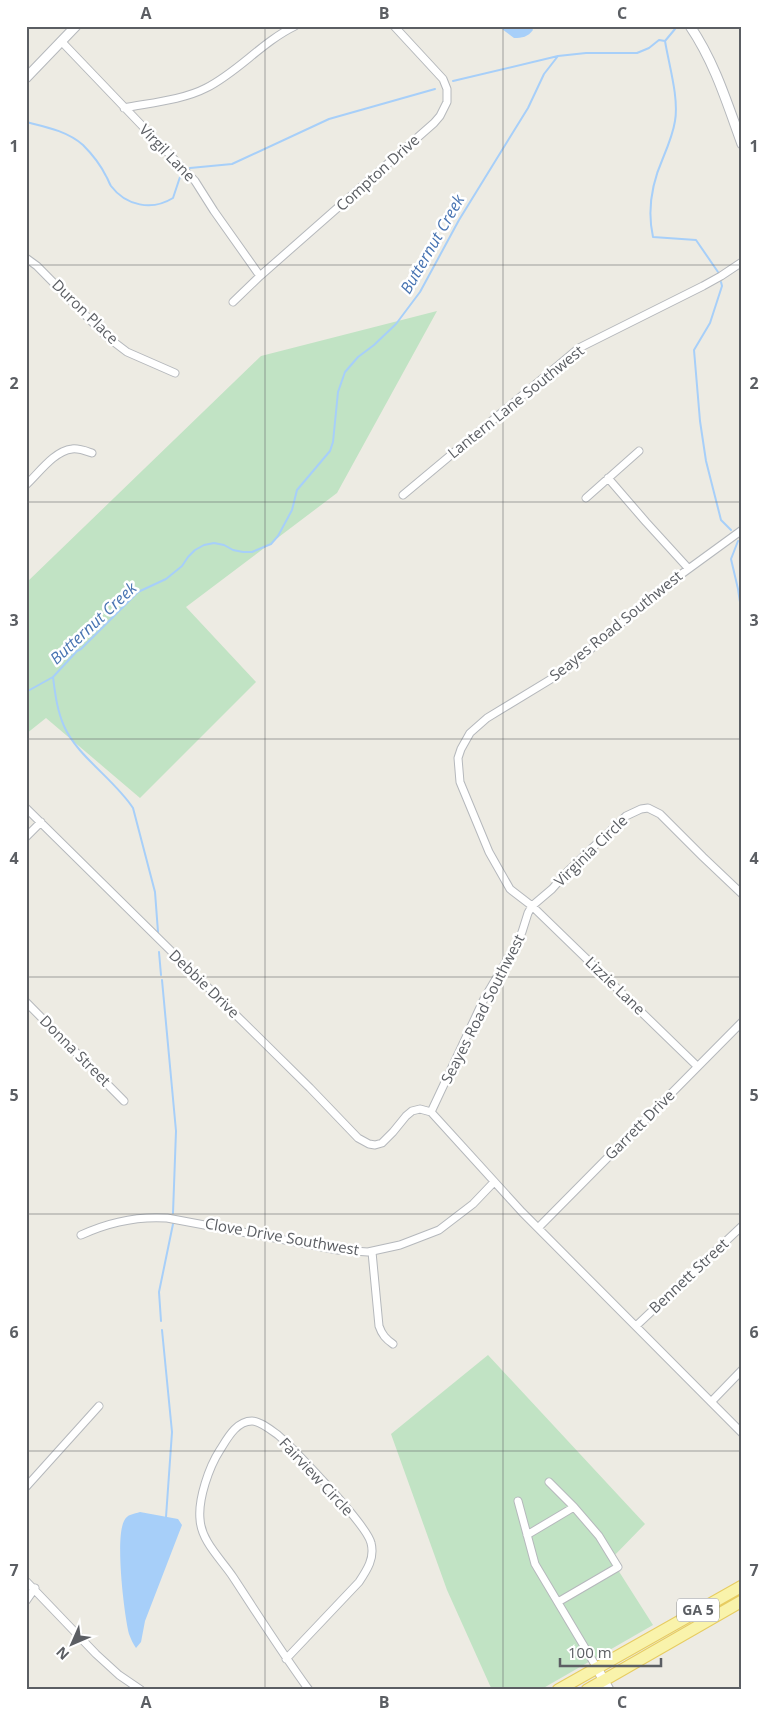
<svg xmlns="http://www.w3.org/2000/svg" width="768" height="1716" font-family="'Open Sans',sans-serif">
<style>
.green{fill:#c1e3c4}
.water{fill:#a7cff9}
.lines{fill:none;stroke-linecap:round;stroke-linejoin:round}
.stream{stroke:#a7cff9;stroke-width:2}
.minor-casing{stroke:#b5b8bc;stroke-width:9}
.tertiary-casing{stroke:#b5b8bc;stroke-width:11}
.primary-casing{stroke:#e7cc61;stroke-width:13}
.minor{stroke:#fff;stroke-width:7}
.tertiary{stroke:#fff;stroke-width:9}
.primary{stroke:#f9f3ab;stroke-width:11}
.grid{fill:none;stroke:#5b5e63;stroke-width:1;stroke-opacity:0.55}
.labels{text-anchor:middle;stroke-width:5;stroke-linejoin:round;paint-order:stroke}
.shield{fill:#fff;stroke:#8c8e92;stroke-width:1}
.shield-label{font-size:14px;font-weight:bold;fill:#5b5e63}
.street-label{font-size:15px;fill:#5b5e63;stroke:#fff}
.water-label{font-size:16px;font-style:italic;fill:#4874b2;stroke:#fff}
.neatline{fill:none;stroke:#5b5e63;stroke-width:2}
.grid-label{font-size:16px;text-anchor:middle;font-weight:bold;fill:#5b5e63}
</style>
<rect width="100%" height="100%" fill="#edebe3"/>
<path class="green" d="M 437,311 L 337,493 L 186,607 L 256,682 L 140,798 L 46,718 L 26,734 L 26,583 L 261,356 Z
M 488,1355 L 645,1524 L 611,1559 L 653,1625 L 540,1690 L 492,1690 L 447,1590 L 391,1434 Z"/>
<path class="water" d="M 498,26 L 531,26 L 533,30 C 528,37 522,38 514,38 Z
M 140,1512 L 178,1519 L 182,1525 L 145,1621 L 141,1642 L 136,1648 C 133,1644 131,1639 129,1634 C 124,1613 115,1539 124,1521 C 127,1514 134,1514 140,1512 Z"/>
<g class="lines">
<path class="stream" d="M 665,41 C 669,65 679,98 675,121 C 673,134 668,146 663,158 C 652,183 647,210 653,237 L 696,240 L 718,272
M 665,41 L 675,29
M 453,81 L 558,56 L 586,53 L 637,53 L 649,48 L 659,40 L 665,41
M 26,122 C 46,127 67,131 83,145 C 92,154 100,164 106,176 C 108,179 109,183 111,186 C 126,206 152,211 173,198 L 181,174
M 190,168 L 232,164 L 329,119 L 435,89
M 721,282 L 722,286 L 710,323 L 694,350 L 700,421 L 706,461 L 721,520 L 731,530
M 738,541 L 731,559 L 738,589 L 742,615
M 53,677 C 55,693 57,710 64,726 C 77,756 114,779 133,808 L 155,892 L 158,932
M 26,692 L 53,677 L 77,651 L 81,649 L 138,592 L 166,579 L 182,566 L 188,557 L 195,550 L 204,545 L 214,543 L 224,545 L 233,550 L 243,552 L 252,552 L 271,544 L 278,536 L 292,510 L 297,490 L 330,451 L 333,442 L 338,392 L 345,372 L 358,357 L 374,345 L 396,324 L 420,292 L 459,220 L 528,108 L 544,74 L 558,56
M 159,952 L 161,975
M 162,980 L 176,1131 L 173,1213
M 161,1321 L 159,1292 L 173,1224
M 162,1330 L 172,1432 L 166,1517"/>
<defs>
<path id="minor" d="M 61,41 L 195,181 L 214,211 L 260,276
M 124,108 C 149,103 183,100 206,88 C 238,72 262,42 295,26
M 26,258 L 37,266 L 106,336 L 127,352 L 175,373
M 233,302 L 260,276 L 434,123 L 440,116 L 447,102 L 447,89 L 443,79 L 394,26
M 608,478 L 646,522 L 688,568
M 26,485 C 39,473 54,451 72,449 C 78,448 86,451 92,453
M 403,495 L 579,348 L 703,286 L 721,276 L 742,262
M 586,498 L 639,451
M 26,808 L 310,1088 L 358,1138 L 369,1144 L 375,1145 L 382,1143 L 393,1132 L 406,1116 L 412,1111 L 420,1109 L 431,1112
M 26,837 L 41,822
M 26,1002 L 124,1101
M 697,1066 L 532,906 L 510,889 L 489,852 L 460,782 L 458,758 L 461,749 L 470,733 L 487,718 L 566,670 L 661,589 L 742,530
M 431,1112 L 484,999 L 517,943 L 522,932 L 528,913 L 532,906 L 552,889 L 568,871 L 626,816 L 641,809 L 648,808 L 660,814 L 703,857 L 742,894
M 431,1112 L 522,1212 L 742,1433
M 538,1228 L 742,1022
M 81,1235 C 109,1222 136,1216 167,1218 L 338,1250 L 368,1252 L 400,1245 L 439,1230 L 473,1204 L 494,1182
M 372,1252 L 379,1326 C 382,1335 386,1339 393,1344
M 636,1326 L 742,1226
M 711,1402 L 742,1370
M 549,1482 L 574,1507 L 599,1536 L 618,1567 L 558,1602
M 26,1487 L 99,1406
M 518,1501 L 535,1564 L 597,1668
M 527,1535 L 574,1507
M 26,1581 L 96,1654 L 119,1675 L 141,1690
M 26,1601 L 35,1588
M 286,1659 L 359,1582 C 367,1570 375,1558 371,1543 C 367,1525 295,1450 278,1435 C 271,1430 260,1421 252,1421 C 236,1421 227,1439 220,1450 C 209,1467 198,1499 200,1519 C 201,1541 221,1559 233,1577 C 258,1615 282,1653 309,1690"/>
<path id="tertiary" d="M 690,26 C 715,63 727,103 742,144
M 26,78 L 76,26
M 597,1668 L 609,1690"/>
<path id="primary" d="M 558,1690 L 742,1586
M 587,1690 L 742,1601"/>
</defs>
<use href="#minor" class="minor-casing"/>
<use href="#tertiary" class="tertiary-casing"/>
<use href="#primary" class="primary-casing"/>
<use href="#minor" class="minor"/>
<use href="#tertiary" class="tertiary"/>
<use href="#primary" class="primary"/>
</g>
<path class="grid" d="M 265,26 L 265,1690M 503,26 L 503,1690M 26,265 L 742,265M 26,502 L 742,502M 26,739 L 742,739M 26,977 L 742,977M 26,1214 L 742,1214M 26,1451 L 742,1451"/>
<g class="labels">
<rect class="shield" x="677" y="1598.5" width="42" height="23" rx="4"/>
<g class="shield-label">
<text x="698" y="1615">GA 5</text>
</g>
<g class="street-label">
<text transform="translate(167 153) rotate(46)" y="5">Virgil Lane</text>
<text transform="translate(378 173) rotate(-42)" y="5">Compton Drive</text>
<text transform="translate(85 312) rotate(44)" y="5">Duron Place</text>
<text transform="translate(516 402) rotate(-39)" y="5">Lantern Lane Southwest</text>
<text transform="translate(616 626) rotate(-39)" y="5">Seayes Road Southwest</text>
<text transform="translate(591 851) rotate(-44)" y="5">Virginia Circle</text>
<text transform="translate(204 984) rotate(44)" y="5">Debbie Drive</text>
<text transform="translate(615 986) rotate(44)" y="5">Lizzie Lane</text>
<text transform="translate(483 1009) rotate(-63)" y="5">Seayes Road Southwest</text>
<text transform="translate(75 1051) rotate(45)" y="5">Donna Street</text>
<text transform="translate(640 1125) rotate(-45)" y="5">Garrett Drive</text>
<text transform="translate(282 1237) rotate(10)" y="5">Clove Drive Southwest</text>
<text transform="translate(689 1276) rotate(-43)" y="5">Bennett Street</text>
<text transform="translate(316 1477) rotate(47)" y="5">Fairview Circle</text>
</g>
<g class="water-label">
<text transform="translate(432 244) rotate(-60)" y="6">Butternut Creek</text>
<text transform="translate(93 623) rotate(-43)" y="6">Butternut Creek</text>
</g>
</g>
<rect width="768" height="1716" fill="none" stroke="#ffffff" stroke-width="55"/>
<g transform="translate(72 1644) rotate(225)" stroke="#ffffff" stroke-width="4" paint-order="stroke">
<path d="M0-4L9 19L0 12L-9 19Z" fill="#5b5e63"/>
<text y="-8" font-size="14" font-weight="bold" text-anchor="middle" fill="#5b5e63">N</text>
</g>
<path d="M560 1658v8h101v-8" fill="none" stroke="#5b5e63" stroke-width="2.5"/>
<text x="568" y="1658" font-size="15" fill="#5b5e63" stroke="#ffffff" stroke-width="4" paint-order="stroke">100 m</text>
<rect x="28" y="28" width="712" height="1660" class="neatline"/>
<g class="grid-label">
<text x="146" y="19">A</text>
<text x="384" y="19">B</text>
<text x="622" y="19">C</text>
<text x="14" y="152">1</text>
<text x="754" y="152">1</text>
<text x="14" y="389">2</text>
<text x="754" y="389">2</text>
<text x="14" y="626">3</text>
<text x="754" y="626">3</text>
<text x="14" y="864">4</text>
<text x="754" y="864">4</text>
<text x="14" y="1101">5</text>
<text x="754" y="1101">5</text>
<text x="14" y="1338">6</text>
<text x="754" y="1338">6</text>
<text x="14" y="1576">7</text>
<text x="754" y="1576">7</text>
<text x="146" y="1708">A</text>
<text x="384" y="1708">B</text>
<text x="622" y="1708">C</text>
</g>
</svg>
